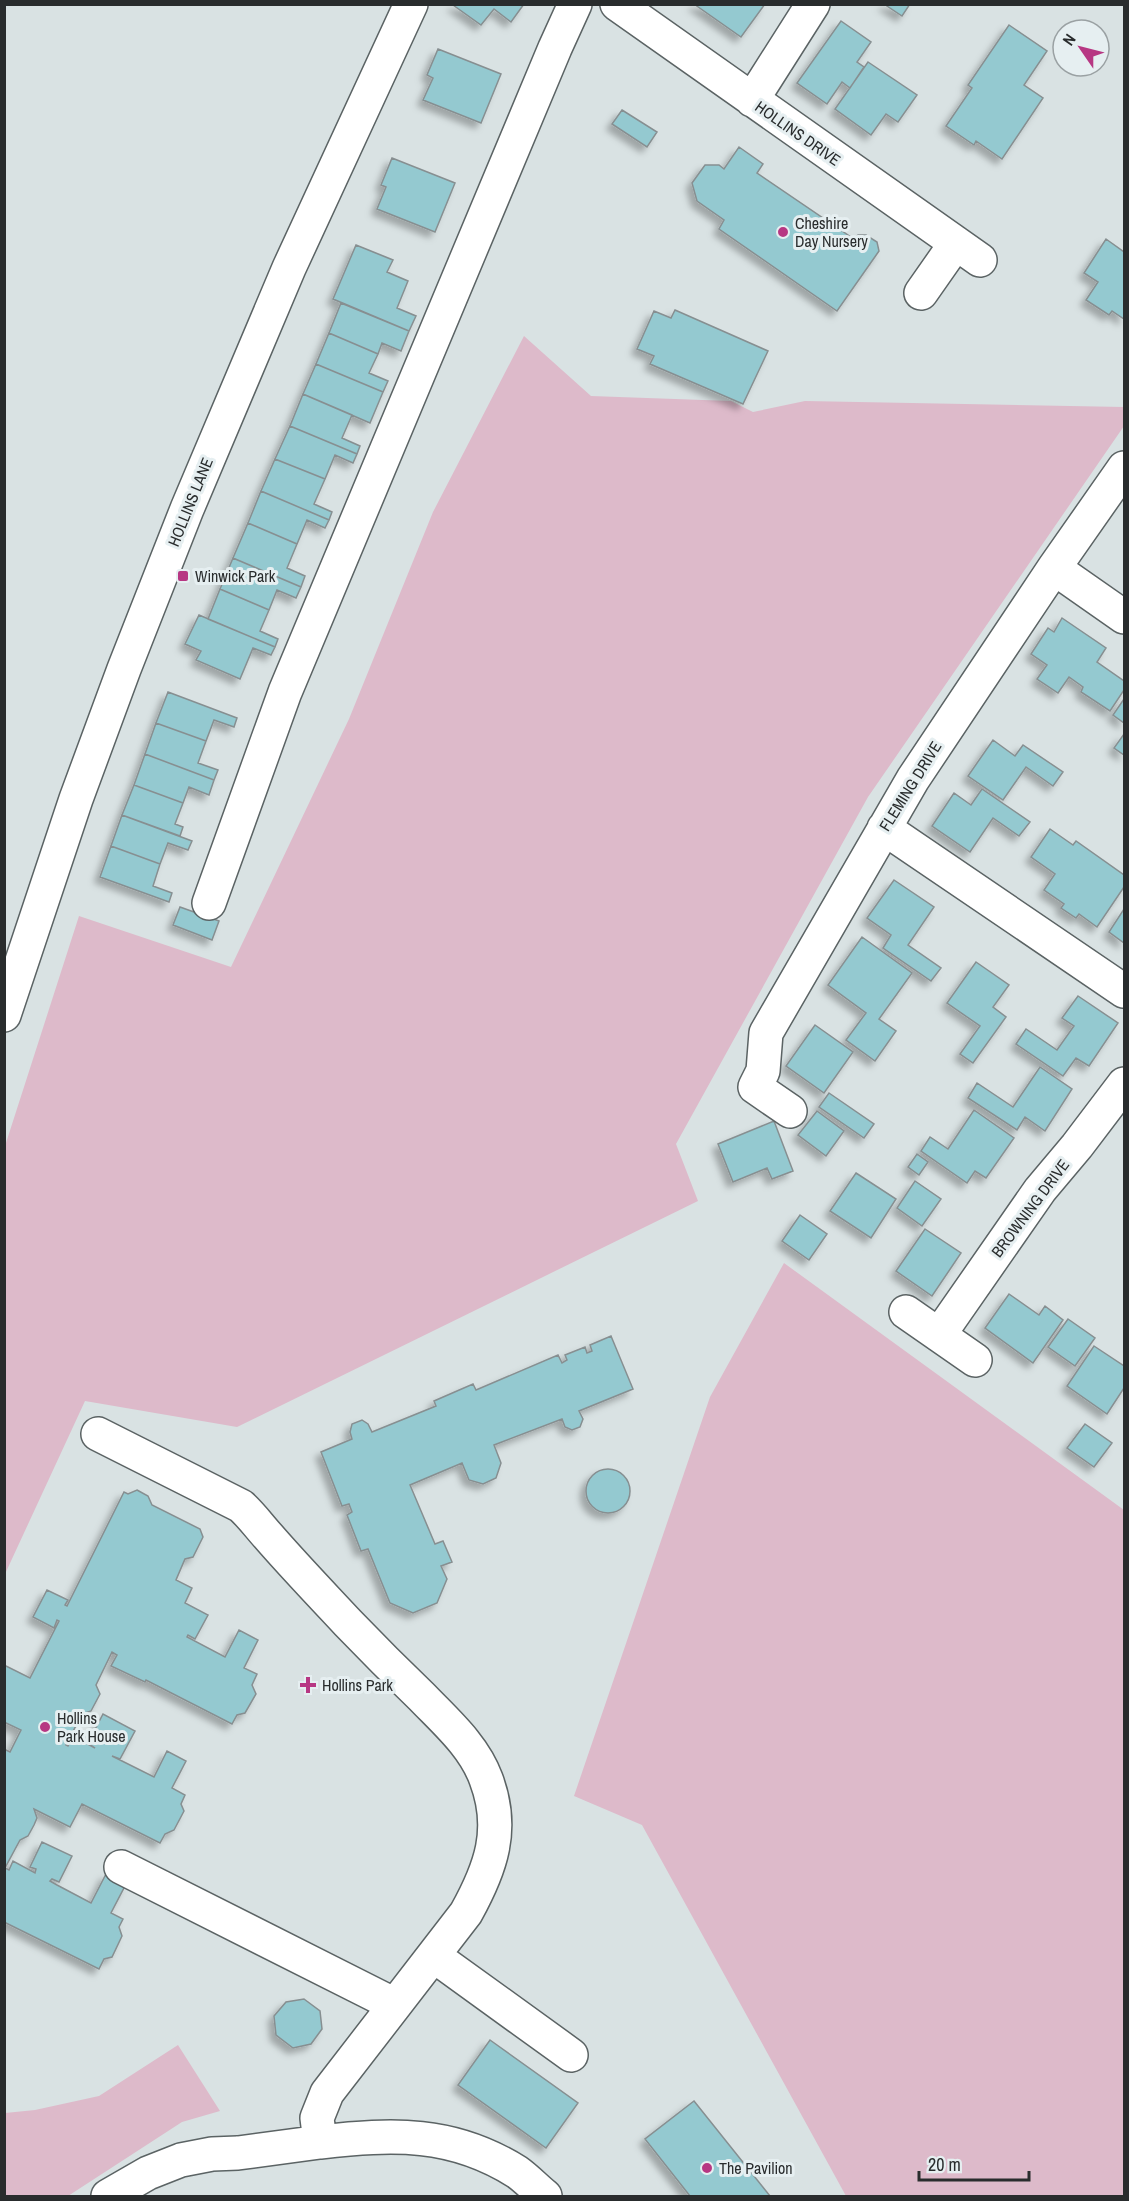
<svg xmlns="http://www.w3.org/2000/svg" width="1129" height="2201" font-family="'Archivo Narrow',sans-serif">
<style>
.green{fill:#ddbaca}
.building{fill:#94c9d0;stroke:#878f91;stroke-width:1.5;filter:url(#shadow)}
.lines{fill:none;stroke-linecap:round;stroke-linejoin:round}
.minor-casing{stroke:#5b6364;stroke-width:36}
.minor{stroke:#fff;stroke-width:33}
.poi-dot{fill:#b73783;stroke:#e6eff1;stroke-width:2}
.labels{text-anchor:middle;stroke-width:6;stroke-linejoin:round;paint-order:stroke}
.street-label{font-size:16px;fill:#292c2d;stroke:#e6eff1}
.poi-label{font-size:16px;fill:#292c2d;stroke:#e6eff1;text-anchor:start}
</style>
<defs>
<filter id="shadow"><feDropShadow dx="-5.5" dy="5.5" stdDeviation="3" flood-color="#0004"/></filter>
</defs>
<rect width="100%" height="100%" fill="#d9e2e3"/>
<path class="green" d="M 524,336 L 591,396 L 731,401 L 753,412 L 805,401 L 1124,407 L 1124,426 L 868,797 L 676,1144 L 698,1201 L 237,1427 L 85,1401 L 5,1574 L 5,1146 L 79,916 L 231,967 L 349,719 L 433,512 Z
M 784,1263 L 1124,1510 L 1124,2196 L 846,2196 L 642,1825 L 574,1796 L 710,1397 Z
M 178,2045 L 220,2111 L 182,2122 L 68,2196 L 5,2196 L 5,2113 L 35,2110 L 99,2096 Z"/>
<path class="building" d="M 524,4 L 511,22 L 494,9 L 481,25 L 453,5 Z
M 694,4 L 765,4 L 741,37 Z
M 884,4 L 910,4 L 902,16 Z
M 841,21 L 871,42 L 857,62 L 864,67 L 850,88 L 842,82 L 827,104 L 797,83 Z
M 1009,25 L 1047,51 L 1024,85 L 1043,98 L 1002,159 L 976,141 L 974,145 L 946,126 L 972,88 L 968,85 Z
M 438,49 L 501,74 L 481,123 L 423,100 L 433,78 L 427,75 Z
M 868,62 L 917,95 L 898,122 L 886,114 L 871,135 L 835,109 Z
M 622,110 L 657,132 L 647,147 L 612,124 Z
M 739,147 L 763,164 L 757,173 L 854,239 L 858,235 L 866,235 L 877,242 L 879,251 L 837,311 L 719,229 L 724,220 L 697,201 L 692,183 L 705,165 L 719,165 L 724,169 Z
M 392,158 L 455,183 L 435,232 L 377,209 L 386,187 L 381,185 Z
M 1106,239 L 1124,252 L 1124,319 L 1112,311 L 1109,315 L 1086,300 L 1098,282 L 1084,273 Z
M 356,245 L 393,260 L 387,272 L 408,281 L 397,308 L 416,316 L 409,331 L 333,299 Z
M 341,303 L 409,331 L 401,351 L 382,343 L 378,354 L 329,333 Z
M 675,310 L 768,351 L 743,404 L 650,364 L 654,356 L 637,349 L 654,311 L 671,318 Z
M 329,333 L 378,354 L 369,373 L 388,381 L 383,392 L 316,364 Z
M 316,364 L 383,392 L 370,423 L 303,394 Z
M 303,394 L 352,415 L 342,438 L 360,446 L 357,454 L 290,426 Z
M 290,426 L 357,454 L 353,463 L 335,455 L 325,479 L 275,459 Z
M 275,459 L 325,479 L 314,504 L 332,512 L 329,520 L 261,491 Z
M 261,491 L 329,520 L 325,528 L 307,520 L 297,544 L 248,523 Z
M 248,523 L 297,544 L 287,568 L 305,576 L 301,587 L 233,558 Z
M 233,558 L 301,587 L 296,598 L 277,590 L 269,610 L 220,589 Z
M 220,589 L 269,610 L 260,631 L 278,639 L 275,647 L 208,619 Z
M 199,615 L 275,647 L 271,655 L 253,648 L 240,679 L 196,660 L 201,651 L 185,644 Z
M 1062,618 L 1106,648 L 1097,662 L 1124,681 L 1124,690 L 1110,711 L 1081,692 L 1083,687 L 1069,677 L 1058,693 L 1037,679 L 1047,665 L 1031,654 L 1048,628 L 1054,632 Z
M 168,692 L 237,718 L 234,727 L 214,720 L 206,741 L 156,723 Z
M 1124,699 L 1124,723 L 1113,715 Z
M 156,723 L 206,741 L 198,763 L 218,770 L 214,780 L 145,754 Z
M 1124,734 L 1124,755 L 1114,748 Z
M 993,740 L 1015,756 L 1023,745 L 1063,772 L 1053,786 L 1026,767 L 1003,800 L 968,776 Z
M 145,754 L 214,780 L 209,795 L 189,787 L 183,803 L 134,785 Z
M 134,785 L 183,803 L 175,824 L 183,827 L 180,836 L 122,815 Z
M 982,789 L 1030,822 L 1019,836 L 993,818 L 970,852 L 932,826 L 954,793 L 971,805 Z
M 122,815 L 192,841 L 188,850 L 168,843 L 160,864 L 111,846 Z
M 1050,829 L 1073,845 L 1076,841 L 1124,875 L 1124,887 L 1097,927 L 1079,914 L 1076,918 L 1061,908 L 1064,904 L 1044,890 L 1055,874 L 1031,857 Z
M 111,846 L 160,864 L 153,886 L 172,893 L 169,902 L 100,877 Z
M 894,880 L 934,907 L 908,945 L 941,968 L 931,981 L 883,948 L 891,935 L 867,918 Z
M 180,907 L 219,921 L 212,940 L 173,925 Z
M 1124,909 L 1124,943 L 1109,932 Z
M 862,937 L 912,973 L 879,1019 L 896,1031 L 875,1061 L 846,1040 L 866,1013 L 828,985 Z
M 976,962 L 1009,985 L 993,1007 L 1006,1017 L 973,1063 L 960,1054 L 980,1026 L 947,1003 Z
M 1078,996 L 1118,1023 L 1089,1066 L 1076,1058 L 1063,1076 L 1016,1044 L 1026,1029 L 1057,1050 L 1074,1026 L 1062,1018 Z
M 815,1025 L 853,1052 L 824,1093 L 786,1066 Z
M 1040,1067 L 1072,1089 L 1045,1131 L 1025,1117 L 1017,1130 L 968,1098 L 977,1083 L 1013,1107 Z
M 829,1093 L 874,1124 L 864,1138 L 819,1107 Z
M 974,1110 L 1014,1138 L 986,1178 L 975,1171 L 967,1183 L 921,1151 L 930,1137 L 948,1149 Z
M 817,1111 L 844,1131 L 826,1156 L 798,1135 Z
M 774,1121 L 793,1171 L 772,1179 L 767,1168 L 733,1182 L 718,1144 Z
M 917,1154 L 928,1162 L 919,1175 L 908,1167 Z
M 856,1173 L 896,1199 L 871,1238 L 830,1211 Z
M 915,1181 L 941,1199 L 922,1226 L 897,1208 Z
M 800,1215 L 827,1234 L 809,1260 L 782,1241 Z
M 925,1229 L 961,1253 L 932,1296 L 896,1271 Z
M 1009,1294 L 1039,1315 L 1045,1306 L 1063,1320 L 1033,1363 L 985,1328 Z
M 1068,1319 L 1095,1338 L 1075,1366 L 1048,1347 Z
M 611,1336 L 633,1389 L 579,1411 L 583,1419 L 580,1427 L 572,1430 L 565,1427 L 562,1419 L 494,1445 L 501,1463 L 496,1478 L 483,1484 L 469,1480 L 462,1463 L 410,1485 L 435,1544 L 443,1541 L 452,1562 L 441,1566 L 447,1579 L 437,1603 L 413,1613 L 390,1603 L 368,1549 L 361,1551 L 347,1515 L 352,1512 L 349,1504 L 342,1506 L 321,1452 L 352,1439 L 350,1432 L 352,1424 L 362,1420 L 368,1424 L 372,1432 L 436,1406 L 434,1401 L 473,1384 L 476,1390 L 558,1355 L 562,1363 L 567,1360 L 565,1355 L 585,1347 L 587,1353 L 592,1351 L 590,1345 Z
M 1094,1346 L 1124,1366 L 1124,1388 L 1107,1414 L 1067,1386 Z
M 1085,1424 L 1112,1443 L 1094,1467 L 1067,1448 Z
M586 1491a22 22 0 1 1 44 0a22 22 0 1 1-44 0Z
M 137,1490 L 148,1496 L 152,1505 L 200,1529 L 203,1537 L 193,1557 L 185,1559 L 176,1580 L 192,1588 L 185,1603 L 208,1615 L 195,1639 L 188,1635 L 187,1637 L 225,1657 L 239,1630 L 258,1640 L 244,1668 L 257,1674 L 252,1685 L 256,1694 L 245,1713 L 237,1715 L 232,1724 L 146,1680 L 145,1682 L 111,1666 L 117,1655 L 112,1652 L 96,1685 L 100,1694 L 91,1711 L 82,1714 L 66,1745 L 68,1746 L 73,1736 L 95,1748 L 88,1743 L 103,1714 L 135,1731 L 120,1759 L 112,1756 L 154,1777 L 167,1751 L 186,1761 L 172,1788 L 185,1795 L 181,1804 L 184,1811 L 174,1830 L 165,1834 L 160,1843 L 82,1804 L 70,1827 L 34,1809 L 37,1818 L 34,1825 L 28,1836 L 20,1840 L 5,1868 L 9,1870 L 13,1861 L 35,1873 L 36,1869 L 30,1867 L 42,1842 L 72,1856 L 59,1882 L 52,1879 L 50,1881 L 57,1885 L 91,1903 L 106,1874 L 126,1884 L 111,1913 L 123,1919 L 119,1927 L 122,1936 L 112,1957 L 104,1959 L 99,1969 L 4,1922 L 4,1749 L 10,1752 L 21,1730 L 4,1722 L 4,1665 L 30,1678 L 59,1621 L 57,1620 L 54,1628 L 33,1617 L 47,1590 L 68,1600 L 65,1605 L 67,1606 L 124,1492 L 128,1494 Z
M 304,1999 L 320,2011 L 322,2029 L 311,2044 L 293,2048 L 276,2035 L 274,2016 L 286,2002 Z
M 490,2040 L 578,2103 L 546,2148 L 458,2085 Z
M 694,2101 L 770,2196 L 690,2196 L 645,2139 Z"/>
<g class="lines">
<defs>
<path id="minor" d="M 617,4 L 980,260
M 752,100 L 813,4
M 921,293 L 956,243
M 1054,568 L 1124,617
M 884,828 L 1124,991
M 209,903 L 285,692 L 555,48 L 575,4
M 4,1015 L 76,799 L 124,669 L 187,509 L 289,268 L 411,4
M 790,1111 L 755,1087 L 763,1071 L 766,1033 L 913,779 L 1054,568 L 1124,468
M 906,1312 L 975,1360
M 939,1335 L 1040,1190 L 1077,1146 L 1124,1084
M 98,1434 L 241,1506 C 251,1515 259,1526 268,1536 C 294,1566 321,1594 348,1623 C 372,1648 397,1673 422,1697 C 446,1722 474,1746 486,1779 C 505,1829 491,1868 466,1913 L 327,2093 L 317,2118 L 320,2142 L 238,2153 L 212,2154 L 181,2160 L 148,2173 L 108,2196
M 121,1867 L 395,2005
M 434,1956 L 571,2055
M 320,2142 C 393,2134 452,2131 517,2172 C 527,2179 536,2189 545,2196"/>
</defs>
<use href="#minor" class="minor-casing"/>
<use href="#minor" class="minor"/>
</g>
<g class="poi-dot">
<circle cx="783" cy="232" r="6"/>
<rect x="177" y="570" width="12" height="12" rx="3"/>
<path d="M305 1676h6v6h6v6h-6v6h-6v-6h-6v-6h6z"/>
<circle cx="45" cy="1727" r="6"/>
<circle cx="707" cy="2168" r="6"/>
</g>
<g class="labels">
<g class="street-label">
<text transform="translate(798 133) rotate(35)" y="6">HOLLINS DRIVE</text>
<text transform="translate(190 502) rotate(-68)" y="6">HOLLINS LANE</text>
<text transform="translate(910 786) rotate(-58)" y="6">FLEMING DRIVE</text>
<text transform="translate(1030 1208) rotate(-53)" y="6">BROWNING DRIVE</text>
</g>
<g class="poi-label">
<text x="795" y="229">Cheshire<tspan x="795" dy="18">Day Nursery</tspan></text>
<text x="195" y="582">Winwick Park</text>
<text x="322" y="1691">Hollins Park</text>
<text x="57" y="1724">Hollins<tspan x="57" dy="18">Park House</tspan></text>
<text x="719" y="2174">The Pavilion</text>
</g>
</g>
<rect width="1129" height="2201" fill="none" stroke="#292c2d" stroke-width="12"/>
<g transform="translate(1081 48) rotate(305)"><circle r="28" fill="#e6eff1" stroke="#9aa1a3" stroke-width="1.5"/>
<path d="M0-4.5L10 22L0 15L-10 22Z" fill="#b73783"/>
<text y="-9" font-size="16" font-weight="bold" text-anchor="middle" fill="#292c2d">N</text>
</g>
<path d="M919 2171v9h110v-9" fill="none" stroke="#292c2d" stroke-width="3"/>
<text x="928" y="2171" font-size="18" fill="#292c2d" stroke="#e6eff1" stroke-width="4.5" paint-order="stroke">20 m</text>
</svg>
